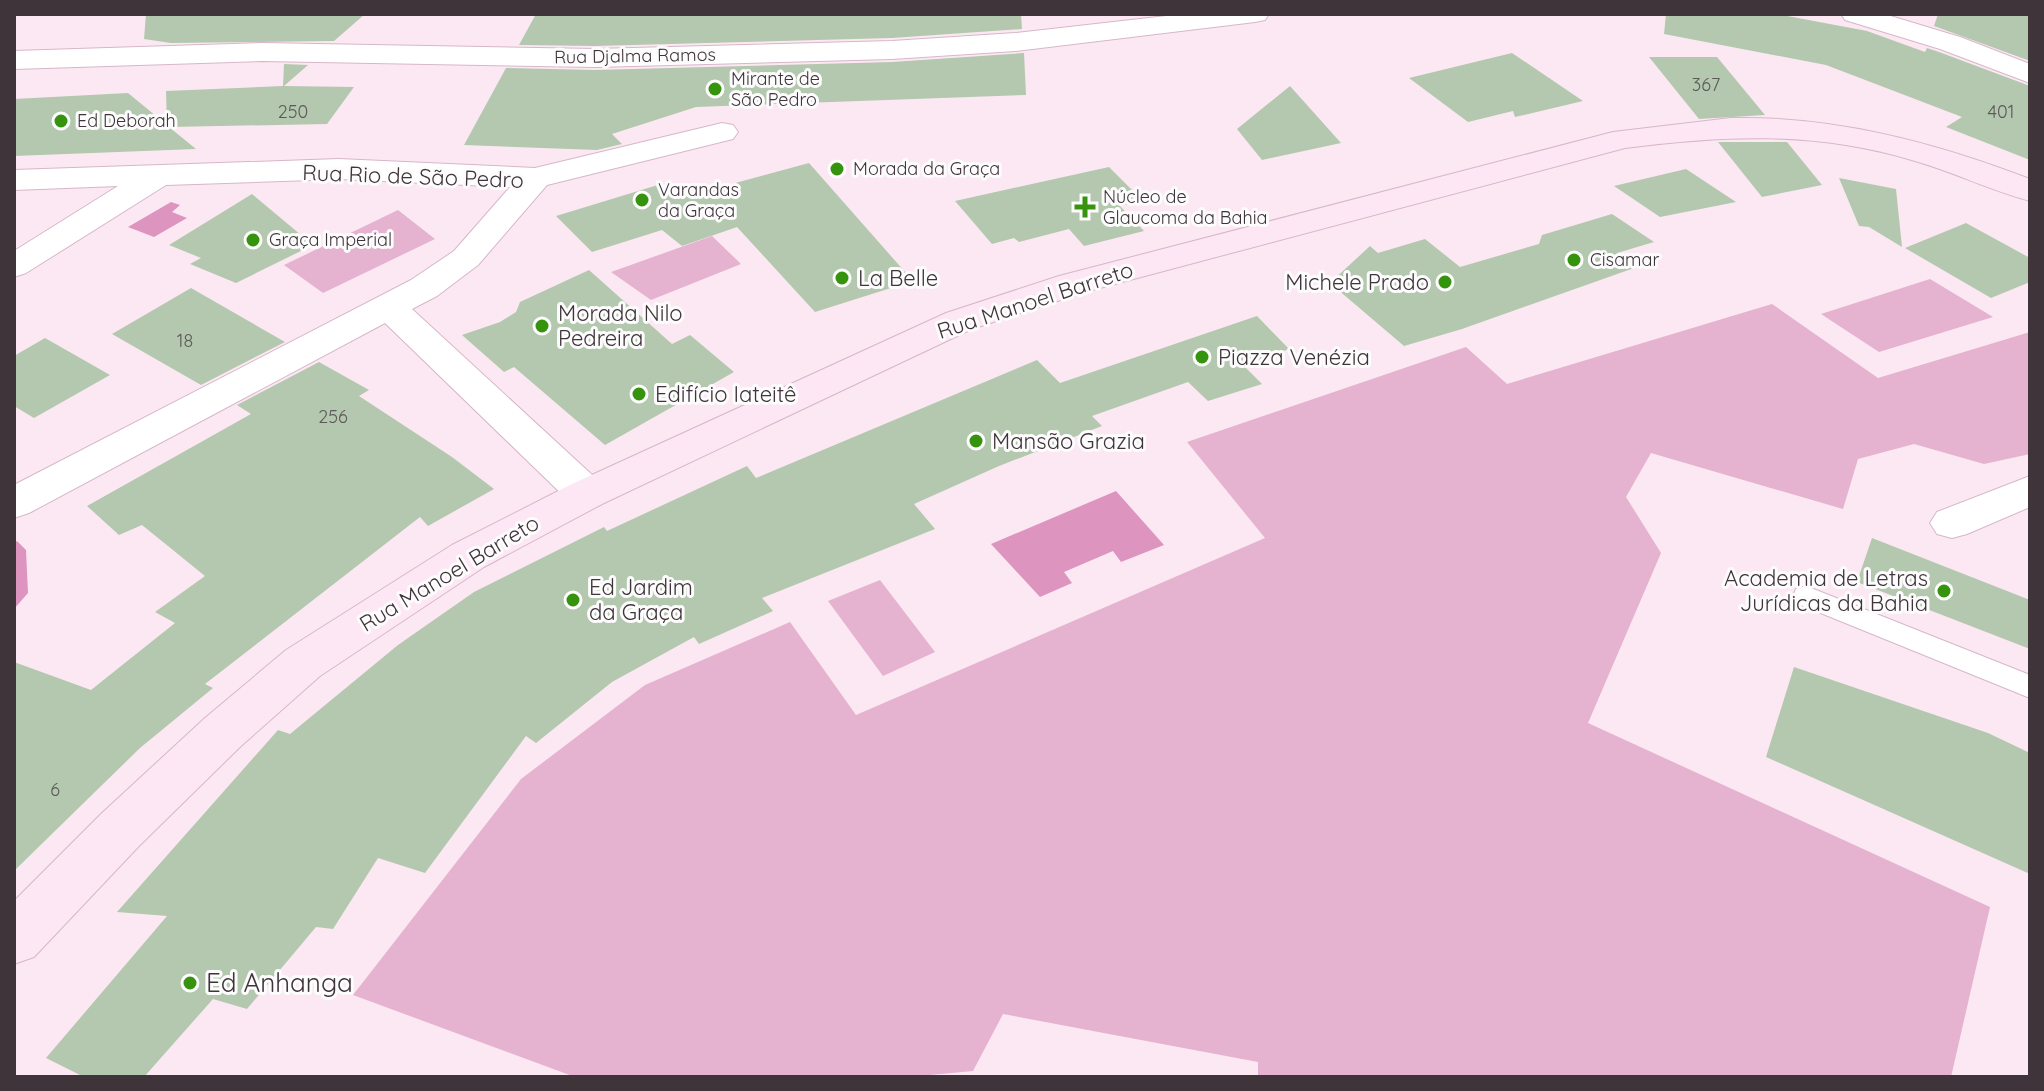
<svg xmlns="http://www.w3.org/2000/svg" width="2044" height="1091" font-family="Quicksand,sans-serif">
<style>
.green{fill:#e5b2cf}
.water{fill:#dd94bf}
.building{fill:#b3c8ae}
.lines{fill:none;stroke-linecap:round;stroke-linejoin:round}
.lane-casing{stroke:#d6b7c8;stroke-width:2}
.street-casing{stroke:#d6b7c8;stroke-width:2}
.secondary-casing{stroke:#d6b7c8;stroke-width:2}
.lane{fill:#fff;fill-rule:evenodd}
.street{fill:#fff;fill-rule:evenodd}
.secondary{fill:#fde7f4;fill-rule:evenodd}
.poi-dot{fill:#36930d;stroke:#fcfcfc;stroke-width:3}
.labels{text-anchor:middle;stroke-width:6;stroke-linejoin:round;paint-order:stroke}
.far-street-label{font-size:18px;fill:#40343b;stroke:#fcfcfc}
.far-poi-label{font-size:18px;fill:#40343b;stroke:#fcfcfc;text-anchor:start}
.number-label{font-size:18px;fill:#5d5958}
.street-label{font-size:22px;fill:#40343b;stroke:#fcfcfc}
.poi-label{font-size:22px;fill:#40343b;stroke:#fcfcfc;text-anchor:start}
.near-poi-label{font-size:26px;fill:#40343b;stroke:#fcfcfc;text-anchor:start}
</style>
<rect width="100%" height="100%" fill="#fce8f3"/>
<path class="green" d="M 398,210 L 435,239 L 323,293 L 284,265 Z
M 712,236 L 741,264 L 651,300 L 611,272 Z
M 1930,279 L 1993,317 L 1879,352 L 1821,314 Z
M 1772,304 L 1878,378 L 2030,332 L 2030,454 L 1984,464 L 1914,444 L 1858,459 L 1843,509 L 1651,453 L 1626,497 L 1661,553 L 1588,723 L 1990,907 L 1951,1077 L 1258,1077 L 1258,1062 L 1003,1014 L 973,1071 L 908,1077 L 575,1077 L 353,995 L 521,779 L 645,685 L 790,622 L 856,715 L 1265,538 L 1187,442 L 1466,347 L 1507,384 Z
M 880,580 L 935,652 L 883,676 L 828,601 Z"/>
<path class="water" d="M 171,202 L 180,205 L 172,212 L 187,218 L 154,237 L 128,227 Z
M 1116,491 L 1164,545 L 1121,562 L 1113,551 L 1064,572 L 1072,583 L 1040,597 L 991,544 Z
M 17,541 L 26,550 L 28,593 L 14,609 L 14,543 Z"/>
<path class="building" d="M 146,14 L 365,14 L 334,41 L 171,43 L 144,39 Z
M 536,14 L 1021,14 L 1022,29 L 892,38 L 595,46 L 519,45 Z
M 1666,14 L 1777,14 L 1867,31 L 1925,52 L 1927,48 L 1939,52 L 2030,86 L 2030,160 L 1946,127 L 1962,117 L 1826,65 L 1664,34 Z
M 1938,14 L 2030,14 L 2030,61 L 1934,26 Z
M 1024,53 L 1026,95 L 696,107 L 612,134 L 622,144 L 597,150 L 464,145 L 506,68 L 595,70 L 892,62 Z
M 1512,53 L 1583,101 L 1515,117 L 1513,111 L 1468,122 L 1409,78 Z
M 1649,57 L 1717,57 L 1765,115 L 1699,119 Z
M 284,64 L 308,65 L 284,86 L 354,87 L 327,124 L 169,127 L 196,149 L 14,156 L 14,99 L 128,93 L 167,125 L 166,91 L 283,86 Z
M 1290,86 L 1341,143 L 1262,160 L 1237,129 Z
M 1718,142 L 1787,142 L 1822,185 L 1762,197 Z
M 809,163 L 913,281 L 815,312 L 737,227 L 682,246 L 662,230 L 592,252 L 556,216 L 661,184 L 676,199 Z
M 1109,167 L 1143,201 L 1120,206 L 1144,231 L 1084,246 L 1069,229 L 1019,242 L 1014,238 L 992,244 L 955,201 Z
M 1686,169 L 1736,202 L 1660,217 L 1614,186 Z
M 1839,178 L 1896,189 L 1902,247 L 1869,227 L 1859,226 Z
M 252,194 L 313,245 L 236,283 L 190,264 L 201,258 L 169,245 Z
M 1612,214 L 1654,242 L 1617,253 L 1637,267 L 1462,329 L 1404,346 L 1330,283 L 1370,246 L 1378,253 L 1425,239 L 1460,267 L 1539,244 L 1542,235 Z
M 1966,223 L 2030,258 L 2030,282 L 1991,298 L 1905,248 Z
M 589,270 L 672,344 L 690,335 L 734,372 L 605,445 L 514,367 L 504,372 L 462,335 L 500,322 L 516,312 L 520,302 Z
M 191,288 L 285,342 L 201,385 L 112,334 Z
M 1257,316 L 1289,349 L 1243,365 L 1262,384 L 1208,401 L 1188,382 L 1092,416 L 1102,426 L 999,466 L 914,504 L 935,529 L 762,598 L 773,611 L 699,644 L 694,637 L 612,682 L 536,743 L 526,736 L 425,873 L 378,858 L 333,929 L 316,927 L 247,1009 L 213,999 L 144,1077 L 84,1077 L 46,1058 L 167,916 L 117,912 L 278,730 L 290,734 L 398,645 L 474,592 L 604,527 L 607,531 L 747,466 L 756,478 L 1037,360 L 1060,383 Z
M 45,338 L 110,375 L 34,418 L 14,406 L 14,356 Z
M 319,362 L 369,390 L 359,396 L 452,457 L 494,489 L 428,526 L 420,517 L 205,684 L 213,688 L 140,748 L 14,871 L 14,662 L 91,690 L 175,623 L 155,612 L 205,576 L 142,525 L 119,535 L 87,506 L 251,414 L 237,405 Z
M 1872,538 L 2030,600 L 2030,649 L 1857,582 Z
M 1794,667 L 1988,733 L 2030,753 L 2030,874 L 1766,757 Z"/>
<g class="lines">
<defs>
<path id="lane" d="M 1806,586 L 2030,675 L 2030,698 L 1796,603 L 1793,596 L 1796,589 Z"/>
<path id="street" d="M 1184,14 L 1269,14 L 1265,20 L 1255,22 L 1015,51 L 892,59 L 595,67 L 262,61 L 14,69 L 14,51 L 262,43 L 595,49 L 892,41 L 1015,33 Z
M 1841,14 L 1884,14 L 1960,37 L 2030,64 L 2030,83 L 1940,49 L 1845,20 Z
M 722,123 L 733,125 L 738,132 L 733,139 L 547,185 L 478,265 L 437,296 L 412,309 L 602,484 L 608,494 L 602,504 L 587,508 L 572,504 L 385,323 L 29,513 L 14,518 L 14,485 L 411,280 L 454,251 L 510,187 L 339,179 L 166,185 L 26,273 L 14,277 L 14,251 L 118,186 L 14,190 L 14,170 L 339,159 L 535,168 Z
M 2030,476 L 2030,507 L 1967,534 L 1952,538 L 1937,534 L 1930,523 L 1937,512 Z"/>
<path id="secondary" d="M 1731,118 C 1834,116 1934,142 2030,179 L 2030,201 C 1991,191 1954,172 1915,161 C 1816,131 1727,135 1625,148 L 1085,292 L 972,329 L 602,504 L 484,567 L 320,676 L 241,746 L 139,846 L 34,957 L 14,964 L 14,901 L 101,814 L 205,718 L 286,650 L 452,545 L 572,484 L 946,313 L 1059,276 L 1613,132 Z"/>
</defs>
<use href="#lane" class="lane-casing"/>
<use href="#street" class="street-casing"/>
<use href="#secondary" class="secondary-casing"/>
<use href="#lane" class="lane"/>
<use href="#street" class="street"/>
<use href="#secondary" class="secondary"/>
</g>
<g class="poi-dot">
<circle cx="715" cy="89" r="8"/>
<circle cx="61" cy="121" r="8"/>
<circle cx="837" cy="169" r="8"/>
<circle cx="642" cy="200" r="8"/>
<path d="M1081 195h8v8h8v8h-8v8h-8v-8h-8v-8h8z"/>
<circle cx="253" cy="240" r="8"/>
<circle cx="1574" cy="260" r="8"/>
<circle cx="842" cy="278" r="8"/>
<circle cx="1445" cy="282" r="8"/>
<circle cx="542" cy="326" r="8"/>
<circle cx="1202" cy="357" r="8"/>
<circle cx="639" cy="394" r="8"/>
<circle cx="976" cy="441" r="8"/>
<circle cx="1944" cy="591" r="8"/>
<circle cx="573" cy="600" r="8"/>
<circle cx="190" cy="983" r="8"/>
</g>
<g class="labels">
<g class="far-street-label">
<text transform="translate(635 56) rotate(-1)" y="6">Rua Djalma Ramos</text>
</g>
<g class="far-poi-label">
<text x="731" y="85">Mirante de<tspan x="731" dy="21">São Pedro</tspan></text>
<text x="77" y="127">Ed Deborah</text>
<text x="853" y="175">Morada da Graça</text>
<text x="658" y="196">Varandas<tspan x="658" dy="21">da Graça</tspan></text>
<text x="1103" y="203">Núcleo de<tspan x="1103" dy="21">Glaucoma da Bahia</tspan></text>
<text x="269" y="246">Graça Imperial</text>
<text x="1590" y="266">Cisamar</text>
</g>
<g class="number-label">
<text x="1706" y="91">367</text>
<text x="293" y="118">250</text>
<text x="2001" y="118">401</text>
<text x="185" y="347">18</text>
<text x="333" y="423">256</text>
<text x="55" y="796">6</text>
</g>
<g class="street-label">
<text transform="translate(413 176) rotate(2)" y="8">Rua Rio de São Pedro</text>
<text transform="translate(1035 300) rotate(-18)" y="8">Rua Manoel Barreto</text>
<text transform="translate(449 573) rotate(-31)" y="8">Rua Manoel Barreto</text>
</g>
<g class="poi-label">
<text x="858" y="286">La Belle</text>
<text x="1429" y="290" text-anchor="end">Michele Prado</text>
<text x="558" y="321">Morada Nilo<tspan x="558" dy="25">Pedreira</tspan></text>
<text x="1218" y="365">Piazza Venézia</text>
<text x="655" y="402">Edifício Iateitê</text>
<text x="992" y="449">Mansão Grazia</text>
<text x="1928" y="586" text-anchor="end">Academia de Letras<tspan x="1928" dy="25">Jurídicas da Bahia</tspan></text>
<text x="589" y="595">Ed Jardim<tspan x="589" dy="25">da Graça</tspan></text>
</g>
<g class="near-poi-label">
<text x="206" y="992">Ed Anhanga</text>
</g>
</g>
<rect width="2044" height="1091" fill="none" stroke="#40343b" stroke-width="32"/>
</svg>
